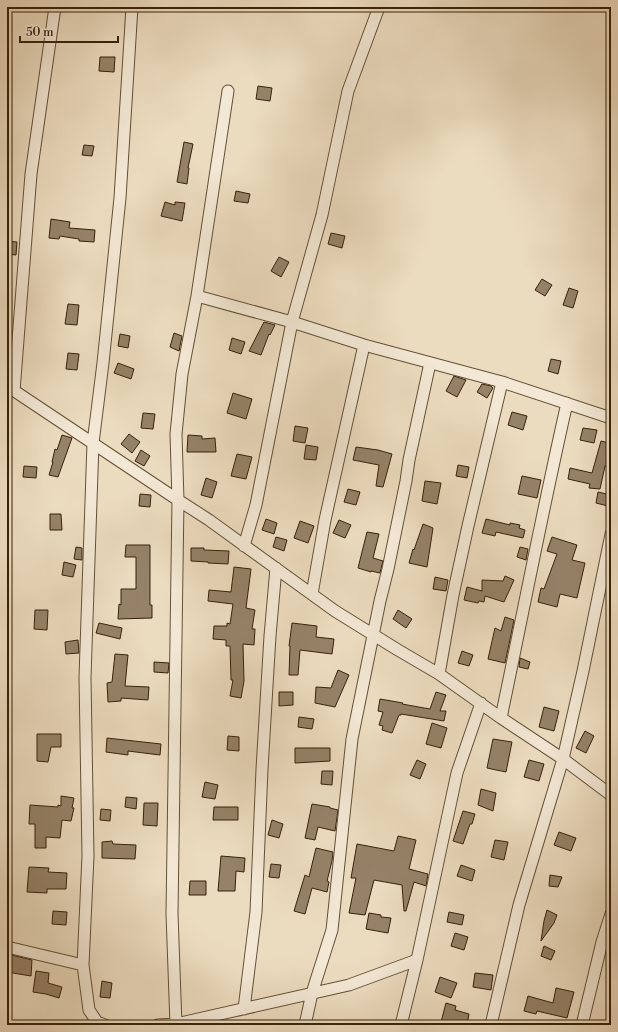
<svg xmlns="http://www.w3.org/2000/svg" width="618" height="1032" font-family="'Libre Bodoni',serif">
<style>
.building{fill:#958268;stroke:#372109}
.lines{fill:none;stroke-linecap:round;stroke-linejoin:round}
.minor-casing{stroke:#645036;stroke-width:13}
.minor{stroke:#f3e8d5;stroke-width:11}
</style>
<rect width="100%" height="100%" fill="#ecdcbf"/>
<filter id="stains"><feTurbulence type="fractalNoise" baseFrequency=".005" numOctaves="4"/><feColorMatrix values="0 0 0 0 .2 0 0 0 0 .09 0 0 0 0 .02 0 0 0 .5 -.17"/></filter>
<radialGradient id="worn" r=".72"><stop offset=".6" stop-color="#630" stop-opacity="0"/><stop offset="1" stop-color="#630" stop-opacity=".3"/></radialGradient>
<path class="building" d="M 100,57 L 115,57 L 114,72 L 99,71 Z
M 258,86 L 272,88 L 270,101 L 256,99 Z
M 184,142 L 193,144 L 188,168 L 189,168 L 187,184 L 177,182 Z
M 84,145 L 94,146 L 92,156 L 82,155 Z
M 236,191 L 250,194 L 248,203 L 234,201 Z
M 165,202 L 175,205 L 175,202 L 185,203 L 182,221 L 161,216 Z
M 51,219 L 70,222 L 69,228 L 95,230 L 94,242 L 79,241 L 79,239 L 60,236 L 59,239 L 49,238 Z
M 331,233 L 345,236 L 342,248 L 328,244 Z
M 7,241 L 17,242 L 16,255 L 7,254 Z
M 279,257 L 289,262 L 281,277 L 271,271 Z
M 542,279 L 552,285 L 545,296 L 535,290 Z
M 569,288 L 578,291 L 573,308 L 563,305 Z
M 68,304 L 79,305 L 77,325 L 65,324 Z
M 264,322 L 275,325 L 270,335 L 269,334 L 261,355 L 249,351 Z
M 174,333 L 182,336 L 179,351 L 170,347 Z
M 120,334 L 130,336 L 128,348 L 118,346 Z
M 232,338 L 245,342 L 241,354 L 229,350 Z
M 68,353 L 79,354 L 77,370 L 66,369 Z
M 551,359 L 561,361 L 558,374 L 548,371 Z
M 118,363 L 134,369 L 131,379 L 114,373 Z
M 454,376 L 466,380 L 457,397 L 446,391 Z
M 482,384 L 491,386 L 493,388 L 487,398 L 477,392 Z
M 233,393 L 252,399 L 246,419 L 227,413 Z
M 512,412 L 527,416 L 523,430 L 508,425 Z
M 143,413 L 155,414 L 153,429 L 141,428 Z
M 295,426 L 308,428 L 305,443 L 293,441 Z
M 583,428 L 597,430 L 594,443 L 580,440 Z
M 129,434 L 140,442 L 132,453 L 121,444 Z
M 62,435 L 72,438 L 58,477 L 49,475 L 53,462 L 52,462 L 55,449 L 57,450 Z
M 188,435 L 202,436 L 202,439 L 215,438 L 216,452 L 187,452 Z
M 601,441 L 609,443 L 607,451 L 610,452 L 606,466 L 605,466 L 600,489 L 589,488 L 590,484 L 568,479 L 570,468 L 592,473 Z
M 306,445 L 318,447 L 316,460 L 304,459 Z
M 356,447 L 378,450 L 392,454 L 383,487 L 376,486 L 379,465 L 353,460 Z
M 141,450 L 150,456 L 144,466 L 135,461 Z
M 237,454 L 252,457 L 246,479 L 231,476 Z
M 458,465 L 469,467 L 467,478 L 456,476 Z
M 24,466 L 37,467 L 36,478 L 23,477 Z
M 522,476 L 541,480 L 537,498 L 518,494 Z
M 206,478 L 217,482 L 212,498 L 201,495 Z
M 425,481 L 441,483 L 437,504 L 422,501 Z
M 348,489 L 360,492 L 356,505 L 344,502 Z
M 598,492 L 611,495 L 608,506 L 596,503 Z
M 140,494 L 151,495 L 150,507 L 139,506 Z
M 50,514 L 61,514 L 62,530 L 50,530 Z
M 266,519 L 277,523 L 274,534 L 262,530 Z
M 486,519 L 510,525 L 510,523 L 520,525 L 519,528 L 525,530 L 523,538 L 496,532 L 495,536 L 482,533 Z
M 339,520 L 351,525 L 345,538 L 333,533 Z
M 300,521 L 314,526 L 308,543 L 294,538 Z
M 423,524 L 433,528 L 427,567 L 409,563 L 413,549 L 414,550 Z
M 367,532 L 379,534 L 373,558 L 383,561 L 380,573 L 371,571 L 371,572 L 358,568 Z
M 276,537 L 287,540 L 284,551 L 273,547 Z
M 552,537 L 577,545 L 572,560 L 585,563 L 577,598 L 560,594 L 557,607 L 538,602 L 541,588 L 544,589 L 557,554 L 547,551 Z
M 126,545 L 150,545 L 150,605 L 152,605 L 152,618 L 118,619 L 119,604 L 121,605 L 121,589 L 136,589 L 136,557 L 125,557 Z
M 76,547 L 82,548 L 82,560 L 74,559 Z
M 520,547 L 528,549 L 526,560 L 517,557 Z
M 191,548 L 204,548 L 204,550 L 229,551 L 228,564 L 208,563 L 208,562 L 191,561 Z
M 64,562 L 76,565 L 73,577 L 62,575 Z
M 234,567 L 251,569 L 246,608 L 255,610 L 252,629 L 255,629 L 254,645 L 243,644 L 244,681 L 241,698 L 230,696 L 233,680 L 231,680 L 230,646 L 226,646 L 226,640 L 213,639 L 214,626 L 227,626 L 227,623 L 230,624 L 233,604 L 208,601 L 209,590 L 231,592 Z
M 505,576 L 514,580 L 504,602 L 485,596 L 484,602 L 479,601 L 478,603 L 464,600 L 467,587 L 482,591 L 482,580 L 503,581 Z
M 435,577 L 448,580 L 446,591 L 433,589 Z
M 35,610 L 48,610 L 47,630 L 34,629 Z
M 398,610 L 412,619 L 406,628 L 393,619 Z
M 505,617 L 514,620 L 505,663 L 488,659 L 495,628 L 501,631 Z
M 99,623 L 122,628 L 120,639 L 96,633 Z
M 292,623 L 317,626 L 316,637 L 334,639 L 332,654 L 300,650 L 298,675 L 289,675 L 290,646 L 289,646 Z
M 78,640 L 79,653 L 66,654 L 65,642 Z
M 462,651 L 473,655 L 469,666 L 458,663 Z
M 115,654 L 128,655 L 125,686 L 149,687 L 148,700 L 121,698 L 121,701 L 108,702 L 107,683 L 112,682 Z
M 520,658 L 530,662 L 528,669 L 519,667 Z
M 154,662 L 169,663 L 168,673 L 154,672 Z
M 338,670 L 349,675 L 335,707 L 315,703 L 316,687 L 331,688 Z
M 279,692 L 293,692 L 293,705 L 279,706 Z
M 436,692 L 446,695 L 440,711 L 446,711 L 444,721 L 401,714 L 401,715 L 399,715 L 392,733 L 382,730 L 383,726 L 379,725 L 383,712 L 378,711 L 380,699 L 403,703 L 402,704 L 430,709 Z
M 544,707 L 559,711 L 554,731 L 539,727 Z
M 299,717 L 314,719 L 312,729 L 298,727 Z
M 432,723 L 447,728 L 441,748 L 426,744 Z
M 585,731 L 594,736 L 586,753 L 576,748 Z
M 37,734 L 61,734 L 61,747 L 51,747 L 48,762 L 37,761 Z
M 228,736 L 239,737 L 239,751 L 227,750 Z
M 107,738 L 161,744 L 160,755 L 128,751 L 128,755 L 106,752 Z
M 493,739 L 512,742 L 506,772 L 487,768 Z
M 295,748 L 330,748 L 330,761 L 295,763 Z
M 417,760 L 426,764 L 420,779 L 410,775 Z
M 529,760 L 544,764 L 539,781 L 524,777 Z
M 322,771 L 333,771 L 332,785 L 321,784 Z
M 205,782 L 218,785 L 215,799 L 202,797 Z
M 481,789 L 496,793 L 493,811 L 478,805 Z
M 61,796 L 74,798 L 72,808 L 74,808 L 71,821 L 62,820 L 60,838 L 46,837 L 46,848 L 35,848 L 35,824 L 29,824 L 30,805 L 58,807 L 58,805 L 61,806 Z
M 126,797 L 137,798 L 136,809 L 125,807 Z
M 144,803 L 158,803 L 157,826 L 143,825 Z
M 312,804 L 330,807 L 330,808 L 338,810 L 335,831 L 318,827 L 315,840 L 305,838 Z
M 214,807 L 238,807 L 238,820 L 213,820 Z
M 101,809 L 111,810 L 110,821 L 100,820 Z
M 463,811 L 475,814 L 472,824 L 470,824 L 463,844 L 453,841 Z
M 272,820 L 283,824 L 279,838 L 268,835 Z
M 559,832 L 576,838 L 571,851 L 554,845 Z
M 398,836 L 416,840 L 409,869 L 428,874 L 426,886 L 414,882 L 406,911 L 404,911 L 402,885 L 374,880 L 365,915 L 349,913 L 356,878 L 351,878 L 357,844 L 394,851 Z
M 495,840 L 508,842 L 504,860 L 491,857 Z
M 112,841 L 113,844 L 136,845 L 135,859 L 102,858 L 102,842 Z
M 316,848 L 333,852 L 332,861 L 327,881 L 329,882 L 327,892 L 312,888 L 305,914 L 294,911 L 305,875 L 309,877 Z
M 221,856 L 245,858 L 244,872 L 236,871 L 235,891 L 218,891 Z
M 271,864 L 281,865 L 279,878 L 269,877 Z
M 461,865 L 475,870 L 472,881 L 457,876 Z
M 29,867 L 49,868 L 48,872 L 67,873 L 66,889 L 47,889 L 47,893 L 27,892 Z
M 550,875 L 562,877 L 558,887 L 549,886 Z
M 190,881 L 206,881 L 206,895 L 189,895 Z
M 547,910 L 557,915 L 554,923 L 541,941 L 544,921 Z
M 53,911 L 67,912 L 66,925 L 52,924 Z
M 449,912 L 464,915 L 462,925 L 447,922 Z
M 369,913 L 381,915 L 381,917 L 391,918 L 388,933 L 366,929 Z
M 455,933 L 468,937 L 464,950 L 451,946 Z
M 544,946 L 555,951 L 551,960 L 541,956 Z
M 7,954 L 32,960 L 31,976 L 7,972 Z
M 36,971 L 49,973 L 48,983 L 62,987 L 59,998 L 46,994 L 33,992 Z
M 475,973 L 493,975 L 491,990 L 473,987 Z
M 440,977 L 457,983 L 451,998 L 435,992 Z
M 102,981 L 112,983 L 110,998 L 100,997 Z
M 556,988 L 574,992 L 567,1018 L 537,1011 L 536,1014 L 524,1011 L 528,996 L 553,1003 Z
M 446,1003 L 456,1006 L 455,1010 L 469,1014 L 467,1025 L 451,1025 L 441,1022 Z"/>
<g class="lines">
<defs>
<path id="minor" d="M 197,296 L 292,322 L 364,345 L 502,382 L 611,418
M 7,386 L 178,500 L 209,520 L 335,611 L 398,650 L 439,674 L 501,718 L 563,759 L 611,795
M 14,391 L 31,174 L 55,7
M 244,546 L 256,505 L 292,322 L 322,215 L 348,91 L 379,7
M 312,594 L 325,520 L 364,345
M 439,674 L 453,595 L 468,526 L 502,382
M 501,718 C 523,613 543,508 567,403
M 7,947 L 83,965
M 244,1009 L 256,912 L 262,769 L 270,636 L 276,568
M 105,1025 L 97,1022 L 89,1010 L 83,965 L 88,856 L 85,677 L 93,443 L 103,363 L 120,198 L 132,7
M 158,1025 L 176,1024 L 349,985 L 417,960
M 176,1025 L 172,914 L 178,500 L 176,434 L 182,374 L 197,296 L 228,91
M 305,1025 L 312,993 L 332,930 L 352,739 L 380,601 L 388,569 L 406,481 L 409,460 L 430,363
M 401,1025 L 417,960 L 457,773 L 481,703
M 491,1025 L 519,905 L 563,759 L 583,671 L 611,534
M 582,1025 L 602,942 L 611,914"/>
</defs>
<use href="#minor" class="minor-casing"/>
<use href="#minor" class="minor"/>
</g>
<rect width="618" height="1032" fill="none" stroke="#ecdcbf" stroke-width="24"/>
<rect x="8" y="8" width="602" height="1016" fill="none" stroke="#372109" stroke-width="2"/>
<rect x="12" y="12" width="594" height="1008" fill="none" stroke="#372109"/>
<path d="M20 36v6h98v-6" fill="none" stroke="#372109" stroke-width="2"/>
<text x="26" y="36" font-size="12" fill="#372109" stroke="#f3e8d5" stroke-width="3" paint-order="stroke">50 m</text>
<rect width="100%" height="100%" filter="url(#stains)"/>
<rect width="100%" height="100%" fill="url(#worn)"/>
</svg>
